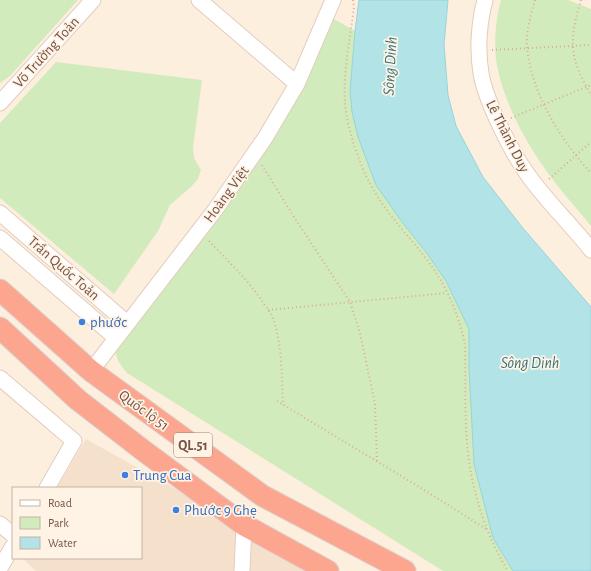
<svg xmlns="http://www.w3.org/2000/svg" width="591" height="571" font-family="'Alegreya Sans',sans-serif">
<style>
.residential{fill:#f5e0cc}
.green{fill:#d2ebbc}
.water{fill:#b2e3e7;stroke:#98d3da}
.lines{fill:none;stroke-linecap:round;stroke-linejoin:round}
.minor-casing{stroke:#e3ccbd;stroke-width:17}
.highway-casing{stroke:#dbd2cf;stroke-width:23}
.path{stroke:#d8ad98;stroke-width:2;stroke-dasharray:1 3;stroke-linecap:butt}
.minor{stroke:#fff;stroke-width:15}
.highway{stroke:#fca690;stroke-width:21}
.shop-dot{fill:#3f7fe0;stroke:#fff3e5;stroke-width:1.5}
.labels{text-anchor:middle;stroke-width:3.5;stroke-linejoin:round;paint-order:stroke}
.shield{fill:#fff3e5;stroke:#9e8375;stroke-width:1}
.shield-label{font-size:14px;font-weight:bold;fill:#745345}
.street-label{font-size:15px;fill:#745345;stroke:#fff3e5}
.shop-label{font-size:15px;fill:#366cbe;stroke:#fff3e5;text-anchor:start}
.water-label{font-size:16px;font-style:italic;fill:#39747c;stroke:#fff3e5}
</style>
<rect width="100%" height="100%" fill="#fdefde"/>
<path class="residential" d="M 86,439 L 172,487 L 312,571 L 36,571 L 22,558 L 141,558 L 141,488 L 57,488 Z"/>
<path class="green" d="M 0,0 L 78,0 L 10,76 L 0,83 Z
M 501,0 L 568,0 L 591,9 L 591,226 C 575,206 557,187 543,166 C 524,139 505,103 498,70 C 493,50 495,20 501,0 Z
M 334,19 L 355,31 L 350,91 L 376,185 L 402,222 L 426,252 L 446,281 L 469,329 L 469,368 L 472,415 L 493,538 L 513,571 L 443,571 L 127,373 C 117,360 112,355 120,339 L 276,135 L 294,104 Z
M 56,62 L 202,80 L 193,148 L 194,158 L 201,170 L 198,179 L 191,187 L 170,205 L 158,231 L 114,294 L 0,198 L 0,123 Z"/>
<path class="water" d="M 359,0 L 448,0 L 444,45 L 448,95 L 456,126 L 483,177 L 522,227 L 591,307 L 591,571 L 513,571 L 493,538 L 474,464 L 469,368 L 469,329 L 446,281 L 426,252 L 402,222 L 376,185 L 358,137 L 352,112 L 350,91 L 355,31 Z"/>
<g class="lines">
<defs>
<path id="minor" d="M 199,0 L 297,84
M 485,0 C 479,22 477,50 481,73 C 485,100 512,153 528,175 C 547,202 571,224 591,250
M 0,103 L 93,0
M 0,213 L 127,323
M 0,238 L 116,338
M 91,371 L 215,210 L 265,138 L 297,84 L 333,0
M 0,378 L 74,441 L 47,488
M 0,524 L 13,535
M 0,568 L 13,546
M 242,571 L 244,525"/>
<path id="highway" d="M 0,290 L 91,371 L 263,496 L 405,571
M 0,328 L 78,400 L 144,451 L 244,525 L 328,571"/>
</defs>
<use href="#minor" class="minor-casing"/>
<use href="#highway" class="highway-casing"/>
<path class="path" d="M 353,0 L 354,7 C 350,40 340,86 347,118 C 353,147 364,177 381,202 C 394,221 410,238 424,256 C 444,280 460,316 465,346 C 466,382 464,418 468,453 C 473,495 486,535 508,571
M 535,0 C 531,14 526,31 527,46 C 530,91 561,141 591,173
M 581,0 C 577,14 572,31 573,46 C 573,62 583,81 591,95
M 492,50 L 591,45
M 511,118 L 591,85
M 262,165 L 294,217 L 350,302 L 360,333 L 375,404 L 377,461
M 549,179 L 591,142
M 209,241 C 227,260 247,279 262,301 C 265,306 270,311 272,316 C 282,340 282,379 283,405
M 268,310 L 447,293
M 277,401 L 421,488 L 486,529"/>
<use href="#minor" class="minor"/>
<use href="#highway" class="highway"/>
</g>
<g class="shop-dot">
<circle cx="82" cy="322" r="4"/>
<circle cx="125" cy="475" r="4"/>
<circle cx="176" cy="510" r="4"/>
</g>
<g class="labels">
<rect class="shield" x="174" y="433" width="38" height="24" rx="3"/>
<g class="shield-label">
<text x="193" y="450">QL.51</text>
</g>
<g class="street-label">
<text transform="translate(46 52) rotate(-48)" y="5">Võ Trường Toản</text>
<text transform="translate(508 136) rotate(63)" y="5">Lê Thành Duy</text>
<text transform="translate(226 194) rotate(-54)" y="5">Hoàng Việt</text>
<text transform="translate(64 268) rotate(41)" y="5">Trần Quốc Toản</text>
<text transform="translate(144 410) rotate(36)" y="5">Quốc lộ 51</text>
</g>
<g class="shop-label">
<text x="90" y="327">phước</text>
<text x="133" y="480">Trung Cua</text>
<text x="184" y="515">Phước 9 Ghẹ</text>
</g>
<g class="water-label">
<text transform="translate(389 66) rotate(-87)" y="6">Sông Dinh</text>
<text x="530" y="368">Sông Dinh</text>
</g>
</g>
<rect x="12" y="487" width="130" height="72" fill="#fff3e5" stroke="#c7b3a5"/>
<rect x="20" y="500" width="20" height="6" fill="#ffffff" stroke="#c7b3a5"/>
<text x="48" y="507" font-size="12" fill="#745345">Road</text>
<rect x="20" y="517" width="20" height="12" fill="#d2ebbc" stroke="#c7b3a5"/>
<text x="48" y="527" font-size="12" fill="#745345">Park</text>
<rect x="20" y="537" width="20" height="12" fill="#b2e3e7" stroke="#c7b3a5"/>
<text x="48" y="547" font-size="12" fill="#745345">Water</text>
</svg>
